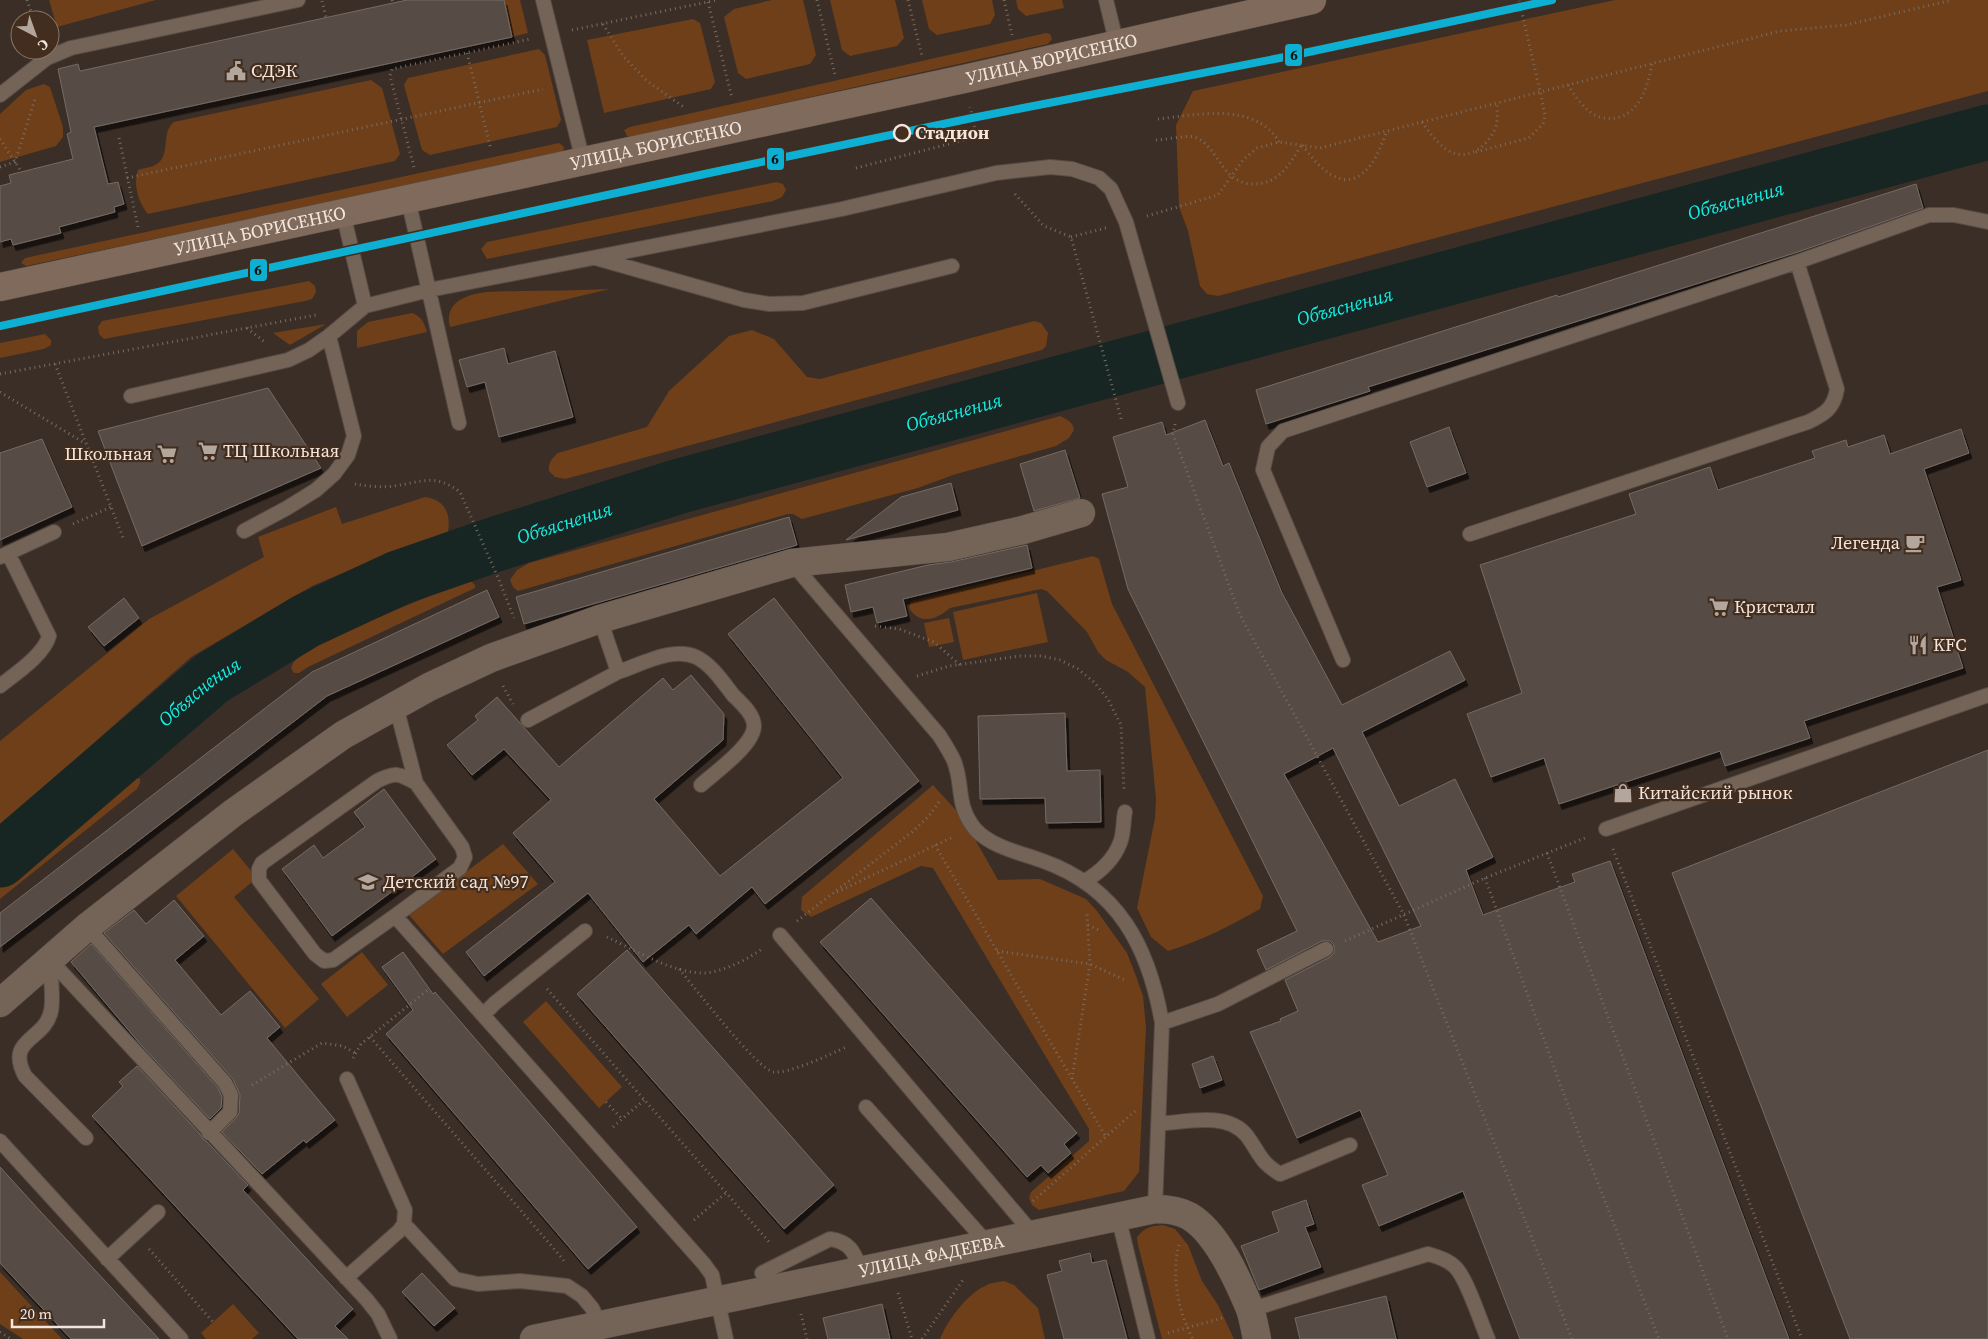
<svg xmlns="http://www.w3.org/2000/svg" width="1988" height="1339" font-family="'Source Serif 4',serif">
<style>
.green{fill:#6f3f19}
.lines{fill:none;stroke-linecap:round;stroke-linejoin:round}
.river{stroke:#172523;stroke-width:55}
.building{fill:#564c45;stroke:#756b64;fill-rule:evenodd;filter:url(#shadow)}
.service-casing{stroke:#564c45;stroke-width:16}
.minor-casing{stroke:#564c45;stroke-width:29}
.primary-casing{stroke:#564c45;stroke-width:29}
.path{stroke:#796c62;stroke-width:3;stroke-dasharray:1 4;stroke-linecap:butt}
.service{stroke:#746357;stroke-width:14}
.minor{stroke:#746357;stroke-width:28}
.primary{stroke:#7f6a5b;stroke-width:28}
.tram-1-casing{stroke:#422d1e;stroke-width:11}
.tram-1{stroke:#0dafd3;stroke-width:8}
.stop-dot{fill:#422d1e;stroke:#f4e6dd;stroke-width:2.5}
.labels{text-anchor:middle;stroke-width:4.5;stroke-linejoin:round;paint-order:stroke}
.street-label{font-size:18px;fill:#f4e6dd;stroke:#422d1e}
.poi-label{font-size:18px;fill:#f4e6dd;stroke:#422d1e;text-anchor:start}
.stop-label{font-size:18px;font-weight:bold;fill:#f4e6dd;stroke:#422d1e;text-anchor:start}
.water-label{font-size:19px;font-style:italic;fill:#13f1e4;stroke:#422d1e}
.line-badge{stroke:#422d1e;stroke-width:2}
.pale-badge-label{font-size:14px;text-anchor:middle;font-weight:bold;fill:#111}
</style>
<defs>
<filter id="shadow"><feDropShadow dx="3" dy="5.5" stdDeviation="0" flood-color="#0009"/></filter>
</defs>
<rect width="100%" height="100%" fill="#3a2e26"/>
<path class="green" d="M 49,0 L 156,0 L 57,27 Z
M 504,0 L 520,0 L 528,33 L 512,37 Z
M 772,0 L 803,0 L 816,55 L 810,64 L 746,79 L 738,73 L 724,17 L 734,9 Z
M 830,0 L 895,0 L 904,38 L 897,46 L 850,56 L 842,50 Z
M 922,0 L 992,0 L 995,15 L 990,24 L 937,35 L 929,29 Z
M 1016,0 L 1062,0 L 1064,8 L 1026,16 L 1018,9 Z
M 1615,0 L 1988,0 L 1988,91 L 1218,296 L 1207,294 L 1200,286 L 1188,231 L 1179,207 L 1176,125 L 1193,91 Z
M 693,19 L 700,23 L 715,82 L 711,89 L 604,113 L 587,40 Z
M 1046,33 L 1050,34 L 1052,39 L 1048,44 L 630,137 L 627,136 L 624,130 L 630,127 Z
M 539,49 L 545,55 L 561,120 L 557,127 L 430,155 L 422,150 L 404,85 L 408,78 Z
M 371,80 L 382,88 L 400,154 L 395,161 L 148,214 C 138,202 133,185 138,170 C 143,168 150,168 155,165 C 172,157 160,132 174,122 Z
M 44,84 L 50,87 L 63,127 L 63,137 L 56,146 L 0,162 L 0,114 L 26,90 Z
M 559,143 L 564,147 L 563,153 L 26,266 L 21,263 L 25,258 Z
M 776,182 L 783,184 L 786,190 L 782,197 L 773,201 L 487,259 L 481,249 L 487,242 Z
M 309,281 L 315,286 L 316,292 L 312,299 L 305,301 L 104,339 L 99,334 L 98,327 L 102,321 Z
M 610,289 L 450,327 C 446,314 452,302 466,297 C 482,290 503,292 520,291 C 550,291 580,290 610,289 Z
M 412,313 C 422,317 424,322 427,332 L 357,348 L 357,331 L 368,322 Z
M 1034,321 L 1041,323 L 1048,333 L 1046,346 L 1042,350 L 565,479 L 555,477 L 549,471 C 548,463 552,458 558,453 L 647,427 L 669,391 L 729,336 L 752,330 L 774,339 L 807,377 L 820,379 Z
M 326,324 L 290,345 L 273,333 Z
M 45,334 L 51,340 L 51,345 L 44,349 L 0,358 L 0,343 Z
M 1060,416 C 1068,420 1073,422 1074,430 L 1069,438 L 1056,446 L 953,475 L 918,488 L 802,519 L 793,514 L 788,514 L 518,591 L 513,587 L 510,580 L 517,570 L 529,563 Z
M 425,497 C 445,500 451,513 448,532 L 387,554 L 312,586 L 191,657 L 0,826 L 0,741 L 149,619 L 264,557 L 258,537 L 336,507 L 342,524 Z
M 1093,556 L 1099,559 L 1112,604 L 1263,896 L 1260,909 C 1230,926 1201,941 1168,951 L 1151,937 L 1137,908 L 1155,818 L 1156,799 L 1145,687 L 1128,672 L 1106,660 L 1098,652 L 1087,632 L 1047,591 L 1041,589 L 950,608 C 938,619 920,626 909,608 L 911,601 Z
M 465,581 L 472,582 L 475,585 L 475,588 L 308,667 L 299,673 L 294,673 L 291,668 L 293,663 L 308,647 Z
M 1037,593 L 1048,642 L 963,660 L 953,612 Z
M 949,618 L 954,642 L 929,647 L 924,623 Z
M 133,776 L 140,779 L 140,783 L 137,789 L 0,899 L 0,885 Z
M 933,785 L 963,818 L 998,880 L 1040,879 L 1086,899 L 1097,911 L 1127,953 L 1136,976 L 1143,996 L 1146,1027 L 1139,1172 L 1124,1191 L 1039,1210 L 1032,1205 L 1029,1198 L 1031,1192 L 1089,1141 L 1089,1129 L 933,868 L 921,866 L 811,917 L 801,910 L 802,897 Z
M 503,844 L 538,884 L 443,954 L 409,915 Z
M 233,849 L 257,878 L 234,897 L 319,999 L 285,1028 L 176,896 Z
M 362,952 L 388,985 L 347,1017 L 321,984 Z
M 546,1001 L 622,1087 L 599,1108 L 523,1022 Z
M 1163,1225 L 1175,1229 L 1188,1245 L 1202,1281 L 1218,1305 L 1234,1339 L 1162,1339 L 1138,1245 L 1137,1237 C 1145,1227 1151,1226 1163,1225 Z
M 0,1272 L 62,1339 L 23,1339 L 0,1324 Z
M 1004,1281 L 1014,1285 L 1038,1308 L 1045,1339 L 940,1339 C 947,1321 967,1294 985,1286 C 990,1283 998,1282 1004,1281 Z
M 233,1304 L 259,1333 L 252,1339 L 206,1339 L 201,1333 Z"/>
<g class="lines">
<path class="river" id="s1" d="M 0,860 L 212,678 L 306,621 L 398,578 L 496,544 L 680,486 L 1988,132"/>
</g>
<path class="building" d="M 407,0 L 504,0 L 512,37 L 94,127 L 108,184 L 118,182 L 124,204 L 114,207 L 115,212 L 59,227 L 61,233 L 13,245 L 11,239 L 0,242 L 0,186 L 11,183 L 9,175 L 73,159 L 67,134 L 71,132 L 58,69 L 78,64 L 80,71 Z
M 1916,184 L 1923,208 L 1798,252 L 1368,387 L 1370,391 L 1266,424 L 1256,390 L 1557,295 L 1558,297 Z
M 504,348 L 508,364 L 555,351 L 573,417 L 499,437 L 485,382 L 467,387 L 459,360 Z
M 268,388 L 321,468 L 142,546 L 98,431 Z
M 1205,420 L 1223,466 L 1229,463 L 1282,593 L 1342,705 L 1450,651 L 1465,680 L 1362,732 L 1399,806 L 1455,779 L 1493,857 L 1466,870 L 1483,915 L 1575,882 L 1572,874 L 1610,861 L 1789,1339 L 1520,1339 L 1463,1191 L 1379,1226 L 1362,1185 L 1388,1175 L 1360,1110 L 1297,1138 L 1250,1032 L 1281,1021 L 1280,1019 L 1298,1011 L 1285,980 L 1330,957 L 1334,953 L 1334,945 L 1330,941 L 1322,941 L 1266,970 L 1257,950 L 1297,931 L 1128,589 L 1102,494 L 1128,487 L 1113,437 L 1162,422 L 1166,435 ZM 1333,748 L 1421,926 L 1378,942 L 1284,774 Z
M 1449,427 L 1466,473 L 1427,487 L 1410,442 Z
M 1961,429 L 1969,453 L 1924,469 L 1961,580 L 1937,587 L 1963,668 L 1804,721 L 1810,738 L 1725,766 L 1720,751 L 1559,804 L 1544,758 L 1491,777 L 1467,714 L 1522,693 L 1480,565 L 1636,514 L 1629,494 L 1710,467 L 1718,490 L 1815,458 L 1812,451 L 1846,440 L 1848,447 L 1884,435 L 1890,454 Z
M 42,439 L 72,507 L 0,540 L 0,453 Z
M 1065,450 L 1080,498 L 1034,511 L 1020,464 Z
M 951,483 L 958,510 L 846,540 L 901,497 Z
M 789,517 L 797,545 L 524,624 L 516,597 Z
M 1027,545 L 1032,568 L 903,599 L 907,616 L 877,623 L 873,607 L 851,612 L 845,585 L 928,565 L 951,562 Z
M 487,590 L 499,617 L 327,696 L 0,947 L 0,913 L 312,672 Z
M 124,598 L 139,618 L 104,646 L 88,627 Z
M 774,598 L 919,781 L 765,904 L 752,887 L 696,934 L 689,925 L 643,962 L 588,893 L 484,976 L 466,952 L 555,882 L 513,833 L 551,800 L 504,749 L 472,775 L 447,745 L 478,720 L 475,716 L 497,697 L 559,767 L 663,678 L 673,690 L 691,675 L 724,714 L 723,740 L 654,799 L 720,876 L 843,778 L 728,634 Z
M 1065,713 L 1067,771 L 1100,770 L 1101,822 L 1046,823 L 1045,798 L 980,799 L 978,716 Z
M 1988,750 L 1988,1339 L 1850,1339 L 1672,873 Z
M 384,789 L 436,859 L 332,936 L 282,869 L 314,845 L 323,858 L 365,827 L 354,812 Z
M 871,898 L 1077,1133 L 1064,1144 L 1071,1153 L 1048,1173 L 1041,1165 L 1027,1177 L 820,942 Z
M 174,900 L 204,936 L 175,960 L 221,1015 L 250,991 L 280,1027 L 267,1038 L 335,1120 L 306,1143 L 304,1140 L 262,1174 L 222,1132 L 236,1118 L 239,1113 L 240,1095 L 233,1079 L 104,933 L 134,910 L 146,924 Z
M 91,944 L 218,1088 L 222,1097 L 221,1108 L 210,1119 L 141,1045 L 71,962 Z
M 627,950 L 834,1185 L 784,1229 L 577,994 Z
M 403,952 L 433,994 L 435,992 L 637,1227 L 588,1269 L 386,1034 L 413,1010 L 382,967 Z
M 1213,1056 L 1222,1080 L 1200,1088 L 1192,1064 Z
M 137,1066 L 200,1134 L 203,1139 L 207,1142 L 248,1185 L 243,1190 L 353,1309 L 335,1326 L 348,1339 L 298,1339 L 92,1116 L 123,1086 L 119,1082 Z
M 0,1167 L 40,1211 L 159,1339 L 71,1339 L 0,1263 Z
M 1306,1200 L 1314,1224 L 1305,1227 L 1321,1267 L 1259,1290 L 1241,1246 L 1279,1232 L 1272,1212 Z
M 1090,1253 L 1092,1263 L 1106,1260 L 1127,1339 L 1064,1339 L 1047,1275 L 1062,1271 L 1059,1261 Z
M 422,1273 L 455,1308 L 434,1326 L 402,1292 Z
M 1386,1296 L 1396,1339 L 1300,1339 L 1295,1318 Z
M 882,1304 L 890,1339 L 828,1339 L 823,1318 Z"/>
<g class="lines">
<defs>
<path id="service" d="M 543,0 L 583,161
M 1106,0 L 1117,45
M 0,95 L 47,58 L 71,48 L 298,0
M 408,199 L 459,423
M 343,213 L 365,306
M 599,259 L 744,300 L 769,304 L 803,303 L 952,266
M 131,396 L 288,360 L 309,350 L 329,336
M 244,531 L 287,508 L 316,490 L 334,474 L 348,455 L 354,436 L 329,336 L 365,306 L 429,290 L 842,209 L 996,173 L 1050,167 L 1072,169 L 1099,178 L 1111,189 L 1126,222 L 1178,403
M 1470,534 L 1808,422 C 1825,414 1834,408 1837,389 L 1797,262
M 0,557 L 54,532
M 792,563 L 939,735 C 944,743 950,752 954,761 C 964,786 955,804 975,829 C 991,847 1021,853 1043,861 C 1119,888 1149,948 1162,1023 L 1155,1209
M 1343,660 L 1263,470 L 1268,447 L 1283,431 L 1797,262 L 1929,215 L 1954,215 L 1988,222
M 618,672 C 640,665 673,646 696,657 C 711,664 723,682 733,695 C 741,703 754,714 754,726 C 754,745 714,773 701,785
M 0,686 C 15,674 44,655 49,636 L 8,553
M 396,706 L 416,783 L 462,847 L 465,857 L 460,868 L 395,916 L 333,960 L 324,961 L 315,954 L 259,880 L 259,869 L 262,863 L 377,781 C 396,772 398,773 416,783
M 528,720 L 618,672 L 600,619
M 1606,829 L 1988,695
M 1085,881 C 1100,872 1114,859 1120,843 C 1124,834 1123,821 1125,812
M 395,916 L 704,1264 L 712,1275 L 726,1339
M 87,927 L 225,1083 L 231,1095 L 230,1112 L 209,1133
M 780,935 L 1033,1234
M 50,960 L 367,1300 L 378,1314 L 390,1339
M 50,960 C 50,975 54,997 51,1011 C 45,1041 5,1038 25,1076 L 86,1138
M 483,1015 L 495,1003 L 585,931
M 1162,1023 L 1218,1004 L 1326,949
M 866,1107 L 987,1243
M 1158,1124 C 1185,1122 1228,1111 1247,1136 C 1261,1155 1259,1161 1280,1174 L 1350,1145
M 0,1141 L 181,1339
M 1118,1216 L 1148,1339
M 404,1224 L 455,1279 L 478,1284 L 520,1281 L 567,1286 L 582,1296 L 592,1308 L 600,1325
M 107,1259 L 158,1212
M 762,1273 L 830,1239 C 851,1242 854,1253 862,1271
M 346,1278 L 399,1231 L 404,1224 L 405,1210 L 347,1079
M 1250,1310 L 1428,1254 C 1438,1257 1449,1260 1456,1268 C 1468,1281 1480,1321 1488,1339"/>
<g id="minor">
<path d="M 0,1003 L 87,927 L 233,813 L 343,735 L 429,687 L 491,658 L 600,619 L 792,563 L 948,547 L 1023,530 L 1081,513"/>
<path id="s2" d="M 534,1339 L 1155,1209 C 1167,1209 1178,1210 1189,1216 C 1217,1232 1238,1280 1250,1309 C 1253,1318 1255,1329 1257,1339"/>
</g>
<g id="primary">
<path id="s3" d="M 0,287 L 964,79 L 1312,0"/>
</g>
</defs>
<use href="#service" class="service-casing"/>
<use href="#minor" class="minor-casing"/>
<use href="#primary" class="primary-casing"/>
<path class="path" d="M 27,0 L 34,20
M 392,0 L 393,3
M 817,0 L 835,75
M 908,0 L 922,56
M 1004,0 L 1012,35
M 322,1 L 326,17
M 708,2 L 732,98
M 603,24 L 623,56 L 647,81 L 685,108
M 572,30 L 717,0
M 467,53 L 491,150
M 1568,85 C 1575,96 1586,113 1600,117 C 1635,126 1648,90 1652,63
M 1158,119 C 1196,115 1255,101 1279,142
M 1422,122 C 1430,133 1438,145 1451,152 C 1470,161 1490,144 1496,126 C 1498,119 1497,111 1497,103
M 119,138 L 138,227
M 0,139 L 21,171
M 1156,140 C 1165,140 1185,135 1194,137 C 1210,141 1219,165 1231,176 C 1236,180 1245,184 1251,184 C 1279,185 1289,165 1302,144 C 1316,165 1343,196 1367,169 C 1377,159 1382,143 1387,131
M 1476,152 L 1529,138 L 1543,124 L 1545,115 L 1540,91 L 1519,0
M 0,167 L 15,162 L 36,96
M 414,167 L 390,76 L 392,69 L 530,39
M 856,168 L 968,139 L 975,129 L 970,107
M 127,178 L 543,89
M 1015,194 L 1044,226 L 1071,237 L 1122,422
M 1147,216 L 1218,195 L 1243,160 L 1257,148 L 1279,142 L 1320,148 L 1780,31 L 1846,25 L 1952,0
M 1071,237 L 1106,228
M 247,328 L 266,343
M 55,364 L 124,540
M 0,374 L 316,315
M 0,392 L 86,444
M 1175,424 L 1173,434 L 1240,615 L 1404,915 L 1572,1339
M 355,484 C 367,486 381,488 394,486 C 422,482 435,473 460,492 L 499,580 L 514,618
M 73,524 L 111,507
M 875,626 L 899,629 L 934,642 L 960,665
M 917,676 L 949,666 L 1019,656 L 1041,656 L 1060,660 L 1078,669 L 1094,682 L 1108,699 L 1121,725 L 1124,791
M 503,686 L 513,704
M 935,845 L 1106,1137
M 1613,849 L 1802,1339
M 1547,853 L 1728,1339
M 1485,878 L 1574,1122 L 1659,1339
M 837,892 L 953,837
M 797,921 L 912,832 L 928,817 L 939,802
M 1088,925 L 1101,931
M 607,937 C 635,950 672,973 703,973 C 721,973 749,959 763,948
M 1345,941 L 1485,878 L 1585,838
M 997,951 L 1090,964 L 1127,981
M 679,969 C 693,985 758,1071 774,1072 C 789,1074 831,1054 846,1047
M 547,989 L 771,1244
M 370,1037 L 562,1258 L 565,1263
M 353,1058 L 361,1044 L 429,989
M 1072,1079 L 1090,964 L 1087,914
M 252,1085 L 322,1043 L 343,1046 L 355,1053
M 606,1102 L 622,1119
M 613,1127 L 644,1100
M 1033,1201 L 1135,1111
M 694,1220 L 726,1193
M 1179,1245 C 1171,1275 1178,1312 1193,1339
M 149,1249 L 213,1322
M 898,1293 L 912,1339
M 801,1314 L 807,1339
M 0,1332 L 11,1339
M 1168,1333 L 1222,1318
M 922,1339 L 963,1280"/>
<use href="#service" class="service"/>
<use href="#minor" class="minor"/>
<use href="#primary" class="primary"/>
<defs>
<path id="tram-1" d="M 0,326 L 714,172 L 972,118 L 1290,56 L 1552,0"/>
</defs>
<use href="#tram-1" class="tram-1-casing"/>
<use href="#tram-1" class="tram-1"/>
</g>
<defs>
<symbol id="civic-bare" viewBox="-9 -9 18 18"><path d="M-.6-6.5H3V-4.5H.6V-3L4-1V1h2V6H-6V1h2V-1L-.6-3ZM-1.2 2.5V6h2.4V2.5Z" fill="#b3a69d" stroke="#422d1e" stroke-width="2.5" paint-order="stroke"/></symbol>
<symbol id="supermarket-bare" viewBox="-9 -9 18 18"><path d="M-6-5.5h2.5l.6 2H6L4.5 2H-2.5L-4.4-4H-6ZM-1.5 3.2a1.3 1.3 0 1 0 .1 0ZM3 3.2a1.3 1.3 0 1 0 .1 0Z" fill="#b3a69d" stroke="#422d1e" stroke-width="2.5" paint-order="stroke"/></symbol>
<symbol id="cafe-bare" viewBox="-9 -9 18 18"><path d="M-5.5-4.5H6V0H3Q3 3.5 0 3.5H-2.5Q-5.5 3.5-5.5 0ZM3-3.2v2h1.7v-2ZM-6 4.5H4V6H-6Z" fill="#b3a69d" stroke="#422d1e" stroke-width="2.5" paint-order="stroke"/></symbol>
<symbol id="restaurant-bare" viewBox="-9 -9 18 18"><path d="M-5-6h1v4h1v-4h1v4h1v-4h1v5L-1.5 .5V6h-2V.5L-5-1ZM5-6V6H3V1.5H1.5Q1.5-4 5-6Z" fill="#b3a69d" stroke="#422d1e" stroke-width="2.5" paint-order="stroke"/></symbol>
<symbol id="shop-bare" viewBox="-9 -9 18 18"><path d="M-5-2.5h2.3a2.7 3.5 0 0 1 5.4 0H5L5.5 6h-11ZM-1.5-2.5h3a1.5 2.3 0 0 0-3 0Z" fill="#b3a69d" stroke="#422d1e" stroke-width="2.5" paint-order="stroke"/></symbol>
<symbol id="school-bare" viewBox="-9 -9 18 18"><path d="M0-5L7-2L0 1L-7-2ZM-4 1L0 2.5L4 1V4Q0 6-4 4Z" fill="#b3a69d" stroke="#422d1e" stroke-width="2.5" paint-order="stroke"/></symbol>
</defs>
<g fill-rule="evenodd">
<use href="#civic-bare" x="222" y="57" width="28" height="28"/>
<use href="#supermarket-bare" x="194" y="437" width="28" height="28"/>
<use href="#supermarket-bare" x="153" y="440" width="28" height="28"/>
<use href="#cafe-bare" x="1901" y="529" width="28" height="28"/>
<use href="#supermarket-bare" x="1705" y="593" width="28" height="28"/>
<use href="#restaurant-bare" x="1904" y="631" width="28" height="28"/>
<use href="#shop-bare" x="1609" y="779" width="28" height="28"/>
<use href="#school-bare" x="354" y="868" width="28" height="28"/>
</g>
<circle class="stop-dot" cx="902" cy="133" r="8"/>
<g class="labels">
<g class="street-label">
<text dy="6" stroke="none"><textPath href="#s3" startOffset="1076">УЛИЦА БОРИСЕНКО</textPath></text>
<text dy="6" stroke="none"><textPath href="#s3" startOffset="671">УЛИЦА БОРИСЕНКО</textPath></text>
<text dy="6" stroke="none"><textPath href="#s3" startOffset="266">УЛИЦА БОРИСЕНКО</textPath></text>
<text dy="6" stroke="none"><textPath href="#s2" startOffset="406">УЛИЦА ФАДЕЕВА</textPath></text>
</g>
<g class="poi-label">
<text x="251" y="77">СДЭК</text>
<text x="223" y="457">ТЦ Школьная</text>
<text x="152" y="460" text-anchor="end">Школьная</text>
<text x="1900" y="549" text-anchor="end">Легенда</text>
<text x="1734" y="613">Кристалл</text>
<text x="1933" y="651">KFC</text>
<text x="1638" y="799">Китайский рынок</text>
<text x="383" y="888">Детский сад №97</text>
</g>
<g class="stop-label">
<text x="915" y="139">Стадион</text>
</g>
<g class="water-label">
<text dy="7" stroke="none"><textPath href="#s1" startOffset="1881">Объяснения</textPath></text>
<text dy="7" stroke="none"><textPath href="#s1" startOffset="1476">Объяснения</textPath></text>
<text dy="7" stroke="none"><textPath href="#s1" startOffset="1071">Объяснения</textPath></text>
<text dy="7" stroke="none"><textPath href="#s1" startOffset="666">Объяснения</textPath></text>
<text dy="7" stroke="none"><textPath href="#s1" startOffset="261">Объяснения</textPath></text>
</g>
</g>
<g class="line-badge">
<rect x="1284" y="43" width="19" height="24" rx="5" fill="#0dafd3"/>
<rect x="766" y="147" width="19" height="24" rx="5" fill="#0dafd3"/>
<rect x="249" y="258" width="19" height="24" rx="5" fill="#0dafd3"/>
</g>
<g class="pale-badge-label">
<text x="1294" y="60">6</text>
<text x="775" y="164">6</text>
<text x="258" y="275">6</text>
</g>
<g transform="translate(35 35) rotate(139)"><circle r="24" fill="#422d1e" stroke="#89776a"/>
<path d="M0-4L9 19L0 12L-9 19Z" fill="#b3a69d"/>
<text y="-8" font-size="14" font-weight="bold" text-anchor="middle" fill="#f4e6dd">С</text>
</g>
<path d="M12 1319v8h92v-8" fill="none" stroke="#f4e6dd" stroke-width="2.5"/>
<text x="20" y="1319" font-size="15" fill="#f4e6dd" stroke="#422d1e" stroke-width="4" paint-order="stroke">20 m</text>
</svg>
